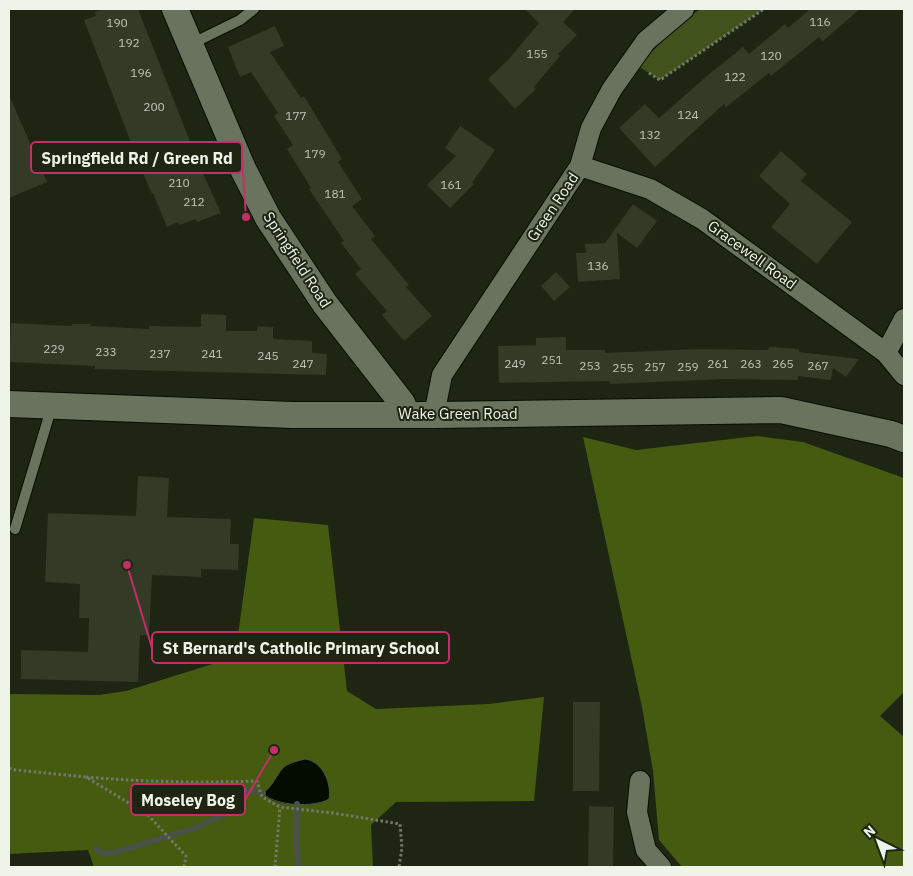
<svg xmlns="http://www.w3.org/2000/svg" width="913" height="876" font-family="'IBM Plex Sans',sans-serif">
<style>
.green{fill:#41521c}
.forest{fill:#455b10;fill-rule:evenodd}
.water{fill:#040b00;stroke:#4a5146}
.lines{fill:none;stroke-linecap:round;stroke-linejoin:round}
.stream{stroke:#4a5146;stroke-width:6}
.building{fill:#333a26}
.service-casing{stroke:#080e01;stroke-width:12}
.minor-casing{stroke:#080e01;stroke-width:22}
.tertiary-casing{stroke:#080e01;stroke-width:28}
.path{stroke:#737969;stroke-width:3;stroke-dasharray:2.5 2.5;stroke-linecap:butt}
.service{stroke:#6a735d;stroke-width:10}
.minor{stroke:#6a735d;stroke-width:20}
.tertiary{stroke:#6a735d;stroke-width:26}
.labels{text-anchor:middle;stroke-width:4;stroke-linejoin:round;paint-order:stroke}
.number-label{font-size:12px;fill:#c0c6b8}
.street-label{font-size:15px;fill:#eff4e8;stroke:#1e2512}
.leader{fill:none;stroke:#c62e69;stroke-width:2}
.callout-dot{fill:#c62e69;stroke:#1e2512;stroke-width:2}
.callout{fill:#1e2512;stroke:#c62e69;stroke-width:2}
.callout-label{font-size:16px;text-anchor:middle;font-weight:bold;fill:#eff4e8}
</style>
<rect width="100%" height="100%" fill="#1e2512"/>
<path class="green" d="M 701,9 L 764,9 L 660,80 L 638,66 L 683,20 Z"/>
<path class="forest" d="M 757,436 L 803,442 L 904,478 L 904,692 L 880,716 L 904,737 L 904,867 L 682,867 L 659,840 L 653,771 L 642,707 L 583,437 L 636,450 Z
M 254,518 L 328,525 L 347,691 L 376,709 L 489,704 L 544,697 L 534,801 L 396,802 L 371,825 L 373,867 L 94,867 L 88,850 L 9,854 L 9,694 L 99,695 L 126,691 L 235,657 ZM 271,788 L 324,802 C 307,804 275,809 263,793 Z"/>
<path class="water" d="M 305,759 C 322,761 332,783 329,799 C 315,808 273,806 263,793 C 273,786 275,777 283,768 C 288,763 297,761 305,759 Z"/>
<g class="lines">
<path class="stream" d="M 297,804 L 296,844 L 299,867
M 96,848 L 101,853 L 113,853 L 195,828 L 229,812 L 249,790 L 263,793"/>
</g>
<path class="building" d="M 104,9 L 138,9 L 200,167 L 221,213 L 197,222 L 196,219 L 179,225 L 178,222 L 167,227 L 153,193 L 152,194 L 140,166 L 84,20 L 96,16 L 95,12 Z
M 525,9 L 575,9 L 563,22 L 577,35 L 558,54 L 560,56 L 534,87 L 536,89 L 515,109 L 488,79 L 508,60 L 539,23 Z
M 810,9 L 860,9 L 823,41 L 819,37 L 771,76 L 769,73 L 726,107 L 724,104 L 655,167 L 619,128 L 645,104 L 659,118 L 708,75 L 743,47 L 749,54 L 785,24 L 788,28 Z
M 275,26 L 284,46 L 270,52 L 301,98 L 304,96 L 342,159 L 338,162 L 362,199 L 352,206 L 375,236 L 371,239 L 409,285 L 406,287 L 432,316 L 404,341 L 382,315 L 387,311 L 355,274 L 361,269 L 341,243 L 344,241 L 309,189 L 311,188 L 287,149 L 293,145 L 274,116 L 278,113 L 251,72 L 240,77 L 228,47 Z
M 9,95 L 47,182 L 9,198 Z
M 460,126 L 495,150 L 472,183 L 474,184 L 450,208 L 427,185 L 456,156 L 445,148 Z
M 781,151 L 807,174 L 801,181 L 852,222 L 817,264 L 771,227 L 790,204 L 759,176 Z
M 633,204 L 657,221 L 637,248 L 617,233 L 620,279 L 578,282 L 576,253 L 586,253 L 585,244 L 605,243 Z
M 556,272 L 570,287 L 554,301 L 541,286 Z
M 201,314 L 226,315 L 226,331 L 257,331 L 258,326 L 273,327 L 273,339 L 312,341 L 312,353 L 327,354 L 326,375 L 95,369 L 95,366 L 9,362 L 11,323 L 72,326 L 72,324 L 91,324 L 90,326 L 149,329 L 149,326 L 201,327 Z
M 566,337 L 566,350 L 605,350 L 605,353 L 700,349 L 768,350 L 769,347 L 799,349 L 799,352 L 859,359 L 846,377 L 833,368 L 831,380 L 798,376 L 798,380 L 725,379 L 610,384 L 609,381 L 499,383 L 498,346 L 536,345 L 536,338 Z
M 138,476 L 169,478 L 167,517 L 231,519 L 230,544 L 239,544 L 238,570 L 201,569 L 201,577 L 152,575 L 149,635 L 140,635 L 138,682 L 21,679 L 21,650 L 88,652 L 89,618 L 79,618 L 80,584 L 45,582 L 48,513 L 136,516 Z
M 573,702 L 600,702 L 599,791 L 573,791 Z
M 589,806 L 614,807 L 613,866 L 588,866 Z"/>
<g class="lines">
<defs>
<path id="service" d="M 191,44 L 240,20 L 254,9
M 15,529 L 52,406"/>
<path id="minor" d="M 580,166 L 650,189 L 702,219 L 886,353 L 904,375
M 886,353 L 904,319
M 434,415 L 442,375 L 580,166 L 591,128 L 612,89 L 646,41 L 684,9
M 640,781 L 637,812 L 646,850 L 661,867"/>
<path id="tertiary" d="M 175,9 L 243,169 L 268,218 L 325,304 L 402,403 L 407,415
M 9,404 L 292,415 L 434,415 L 781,410 L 891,434 L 904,439"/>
</defs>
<use href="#service" class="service-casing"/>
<use href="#minor" class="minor-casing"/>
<use href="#tertiary" class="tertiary-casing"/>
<path class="path" d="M 649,73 L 660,80 L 764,9
M 9,768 L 16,770 L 86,777 L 147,814 L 186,856 L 184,867
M 86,777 C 143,782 200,783 257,781 L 262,797 L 280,807 L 333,813 L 400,824 L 402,848 L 399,867
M 275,867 L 280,807"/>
<use href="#service" class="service"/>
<use href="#minor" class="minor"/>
<use href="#tertiary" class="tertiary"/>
</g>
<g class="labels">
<g class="number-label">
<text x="820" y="26">116</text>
<text x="117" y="27">190</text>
<text x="129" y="47">192</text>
<text x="537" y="58">155</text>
<text x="771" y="60">120</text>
<text x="141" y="77">196</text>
<text x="735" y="81">122</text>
<text x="154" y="111">200</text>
<text x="688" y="119">124</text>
<text x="296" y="120">177</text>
<text x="650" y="139">132</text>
<text x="315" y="158">179</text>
<text x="179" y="187">210</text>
<text x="451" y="189">161</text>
<text x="335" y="198">181</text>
<text x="194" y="206">212</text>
<text x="598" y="270">136</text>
<text x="54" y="353">229</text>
<text x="106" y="356">233</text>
<text x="160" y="358">237</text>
<text x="212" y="358">241</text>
<text x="268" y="360">245</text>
<text x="552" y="364">251</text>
<text x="303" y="368">247</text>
<text x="515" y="368">249</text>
<text x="718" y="368">261</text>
<text x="751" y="368">263</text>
<text x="783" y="368">265</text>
<text x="590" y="370">253</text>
<text x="818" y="370">267</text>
<text x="655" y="371">257</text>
<text x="688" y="371">259</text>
<text x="623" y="372">255</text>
</g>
<g class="street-label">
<text transform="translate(553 207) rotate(-56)" y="5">Green Road</text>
<text transform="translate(752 255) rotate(36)" y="5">Gracewell Road</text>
<text transform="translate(297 260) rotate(57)" y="5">Springfield Road</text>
<text x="458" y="419">Wake Green Road</text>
</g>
</g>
<path class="leader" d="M246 217L242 158M127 565L152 648M274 750L245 800"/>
<g class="callout-dot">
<circle cx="246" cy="217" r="5"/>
<circle cx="127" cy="565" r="5"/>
<circle cx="274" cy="750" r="5"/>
</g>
<g class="callout">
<rect x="31" y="142" width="211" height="31" rx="5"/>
<rect x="152" y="632" width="297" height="31" rx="5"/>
<rect x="131" y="784" width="114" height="31" rx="5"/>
</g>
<g class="callout-label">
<text x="137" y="164">Springfield Rd / Green Rd</text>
<text x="301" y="654">St Bernard's Catholic Primary School</text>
<text x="188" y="806">Moseley Bog</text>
</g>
<rect width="913" height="876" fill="none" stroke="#eff4e8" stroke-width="20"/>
<g transform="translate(878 841) rotate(318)" stroke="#1e2512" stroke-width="4" paint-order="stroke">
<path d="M0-4L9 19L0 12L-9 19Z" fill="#eff4e8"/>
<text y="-8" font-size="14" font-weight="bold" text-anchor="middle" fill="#eff4e8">N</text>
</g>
</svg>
